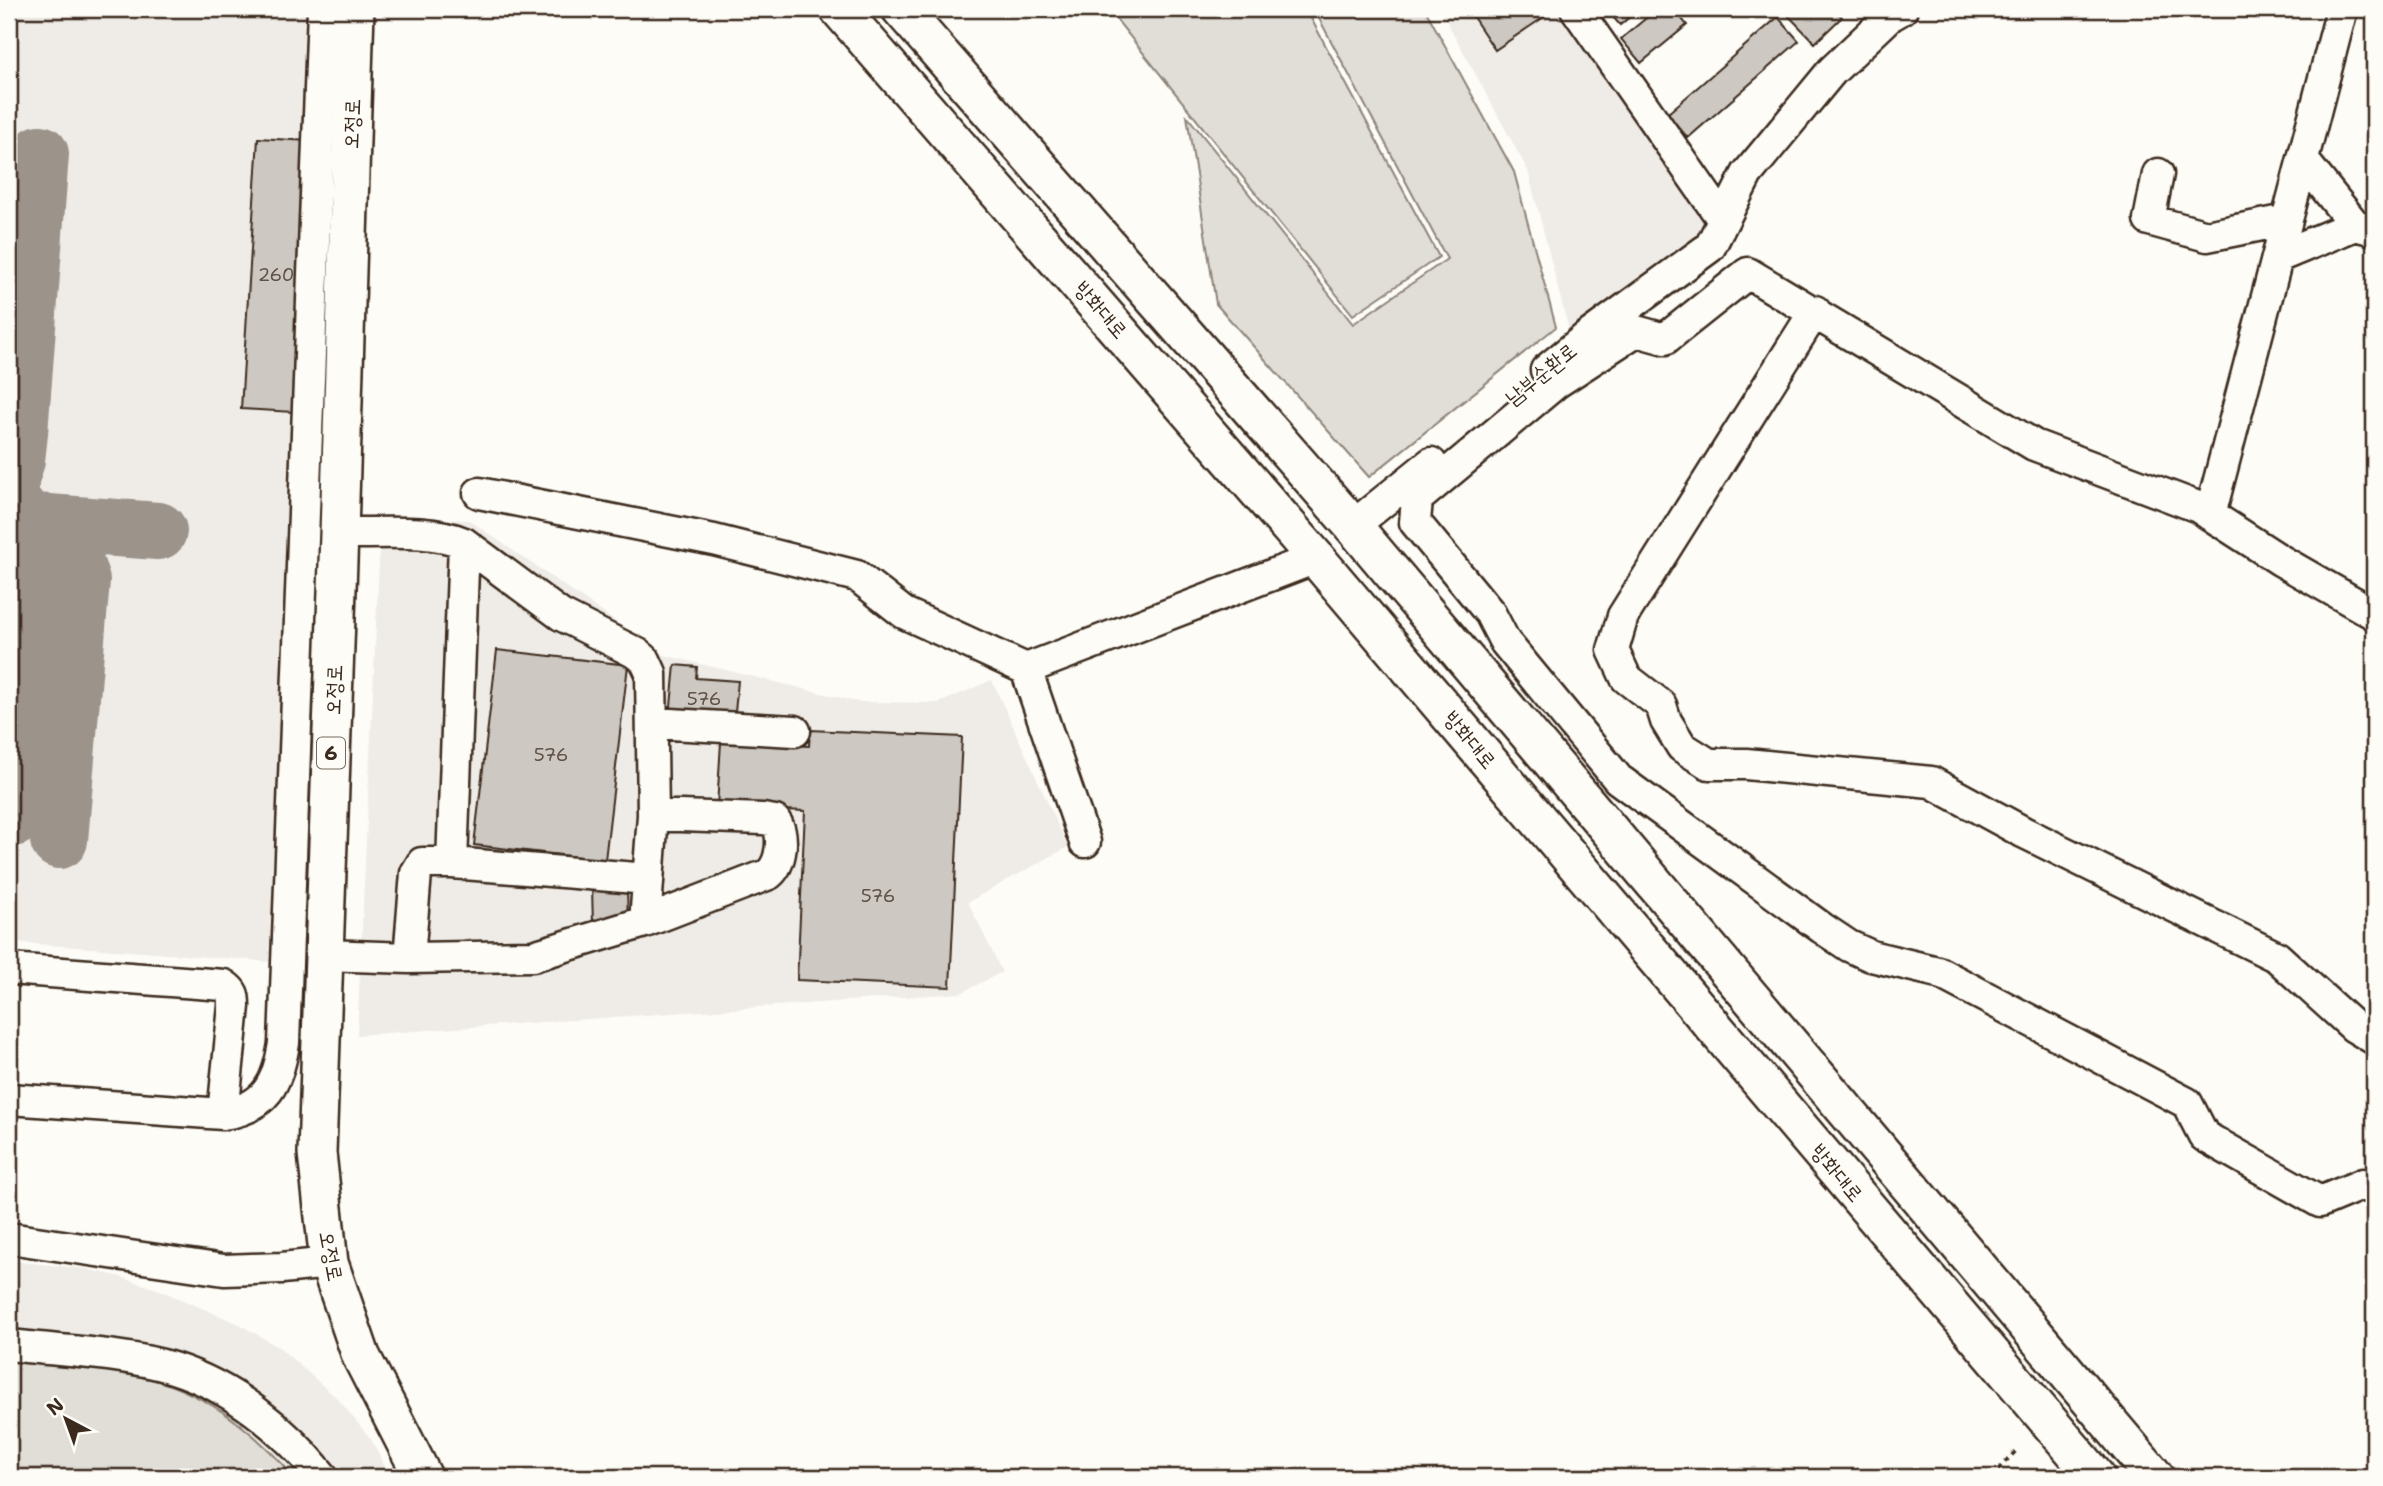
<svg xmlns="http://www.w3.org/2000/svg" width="2383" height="1486" font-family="'Shantell Sans','Poor Story',sans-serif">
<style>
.built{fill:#efece7}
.green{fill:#e1ded7;stroke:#8e847a;stroke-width:2}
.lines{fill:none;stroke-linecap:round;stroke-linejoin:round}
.taxiway{stroke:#9c938a;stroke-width:58}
.building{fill:#cdc8c2;stroke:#3b2a1e;stroke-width:2}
.minor-casing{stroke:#3b2a1e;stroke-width:35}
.major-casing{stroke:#3b2a1e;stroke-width:42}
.path{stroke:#3b2a1e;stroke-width:3.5;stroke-dasharray:5 5;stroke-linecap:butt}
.minor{stroke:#fdfcf7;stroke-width:30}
.major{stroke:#fdfcf7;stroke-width:37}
.labels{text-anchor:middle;stroke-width:5;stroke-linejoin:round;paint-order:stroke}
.number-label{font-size:18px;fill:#605247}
.shield{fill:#fdfcf7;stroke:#75695f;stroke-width:2}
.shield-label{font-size:19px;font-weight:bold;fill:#3b2a1e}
.street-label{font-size:21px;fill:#3b2a1e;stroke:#fdfcf7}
</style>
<rect width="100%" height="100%" fill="#fdfcf7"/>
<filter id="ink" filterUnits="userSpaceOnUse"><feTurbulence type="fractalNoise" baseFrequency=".0143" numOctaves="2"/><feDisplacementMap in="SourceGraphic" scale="14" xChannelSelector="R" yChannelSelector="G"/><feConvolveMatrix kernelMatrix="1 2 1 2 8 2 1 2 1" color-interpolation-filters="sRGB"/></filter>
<g filter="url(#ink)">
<path class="built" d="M 9,9 L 338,9 L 287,963 L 9,942 Z
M 1440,9 L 1567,9 L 1709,216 L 1693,244 L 1569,331 L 1528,171 Z
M 381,519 L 469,520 L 664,655 L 858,702 L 939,703 L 992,680 L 1068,847 L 968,902 L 1002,972 L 961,993 L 357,1035 Z
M 9,1261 L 82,1268 L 118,1276 L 157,1289 L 239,1324 L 280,1348 L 337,1398 L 371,1439 L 390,1477 L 9,1477 Z"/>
<path class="green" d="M 1108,9 L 1306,9 L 1439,257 L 1353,315 Z
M 1314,9 L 1425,9 L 1514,172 L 1556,327 L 1369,477 L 1216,304 L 1187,116 L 1353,324 L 1447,259 Z
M 9,1355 C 39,1358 69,1360 99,1365 C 112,1366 124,1371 136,1374 C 204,1392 248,1424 294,1477 L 9,1477 Z"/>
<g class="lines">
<path class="taxiway" d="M 40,154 L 19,433 L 16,460 L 10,479 L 10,495 L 12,502 L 27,521 L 58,539 L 70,551 L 81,580 L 59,840
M 21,521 L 158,531
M 9,534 C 22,547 28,560 30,579 L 13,818"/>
</g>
<path class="building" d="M 1473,9 L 1556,9 L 1495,50 L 1469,11 Z
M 1606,9 L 1639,9 L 1620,25 Z
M 1657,9 L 1674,9 L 1687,25 L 1641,63 L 1621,39 Z
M 1782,9 L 1834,9 L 1842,17 L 1815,43 Z
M 1778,17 L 1799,41 L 1688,138 L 1667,114 Z
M 258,138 L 310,141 L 293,412 L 241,409 Z
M 497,650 L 628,665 L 605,860 L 474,845 Z
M 675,665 L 697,667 L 696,678 L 738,681 L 734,722 L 670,716 Z
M 810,730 L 962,737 L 950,987 L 797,980 L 805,811 L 717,807 L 721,742 L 809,746 Z
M 627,887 L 628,924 L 593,925 L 592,888 Z"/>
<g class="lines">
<defs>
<path id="minor" d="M 1576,9 L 1723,220
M 2303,160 L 2355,225 L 2374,230
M 2158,174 L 2149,220 L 2207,236 L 2287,220
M 2278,257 L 2355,225
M 1815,311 L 1623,616 L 1613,650 L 1626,678 L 1661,705 L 1666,721 L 1682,747 L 1709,764 L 1746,764 L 1931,782 L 2023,832 L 2277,957 L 2354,1027 L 2374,1039
M 1546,370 L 1584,339 L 1710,247 L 1747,174 L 1832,71 L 1890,16 L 1902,9
M 479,493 L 714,540 L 857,576 L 904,613 L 1026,669 L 1316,558
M 2210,515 L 2342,9
M 1353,526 L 1431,463
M 339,533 C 376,534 431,528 464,543 L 561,615 L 638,654 L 645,660 L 651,673 L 653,815 L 645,922
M 2374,614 L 2280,560 L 2198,507 L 2034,445 L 1748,273 L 1665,339 L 1636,331 L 1556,383 L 1417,499 L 1415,522 L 1490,613 L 1505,642 L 1618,779 L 1822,928 L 1849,946 L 1871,956 L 1938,972 L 2187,1103 L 2204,1136 L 2320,1202 L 2363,1184 L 2374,1189
M 1026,669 L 1085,842
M 653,723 L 795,731
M 452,863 L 464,543
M 324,955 L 409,958 L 533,956 L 645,922 L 769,874 C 782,863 785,834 775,821 L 763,819 L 653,815
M 409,958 L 416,873 L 422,863 L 452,863 L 648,879
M 9,969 L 224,985 C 233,991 234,995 234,1006 L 223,1114
M 9,1099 L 223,1114 C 266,1108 278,1083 284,1043 L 323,9
M 9,1238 L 224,1270 L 282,1268 L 329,1263
M 9,1345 C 60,1351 124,1353 173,1368 C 233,1387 284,1429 323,1477"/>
<path id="major" d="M 355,9 L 339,533 L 317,1153 L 329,1263 L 361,1356 L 423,1477
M 839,9 L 1316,558 L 2096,1477
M 901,9 L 1353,526 L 2155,1477"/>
</defs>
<use href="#minor" class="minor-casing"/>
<use href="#major" class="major-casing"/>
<path class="path" d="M 1991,1477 L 2017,1450"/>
<use href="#minor" class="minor"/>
<use href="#major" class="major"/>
</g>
</g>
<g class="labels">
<g class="number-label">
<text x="276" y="281">260</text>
<text x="704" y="705">576</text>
<text x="551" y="761">576</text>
<text x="878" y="902">576</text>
</g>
<rect class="shield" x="317" y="737.5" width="28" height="31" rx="5"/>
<g class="shield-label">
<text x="331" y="760">6</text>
</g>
<g class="street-label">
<text transform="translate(352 124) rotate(-88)" y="7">오정로</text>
<text transform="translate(1101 310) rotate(49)" y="7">방화대로</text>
<text transform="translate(1541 374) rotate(-39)" y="7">남부순환로</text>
<text transform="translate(334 690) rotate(-88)" y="7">오정로</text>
<text transform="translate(1470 740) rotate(50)" y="7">방화대로</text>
<text transform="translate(1837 1173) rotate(50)" y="7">방화대로</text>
<text transform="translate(331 1256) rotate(79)" y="7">오정로</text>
</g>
</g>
<rect width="2383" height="1486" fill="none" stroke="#fdfcf7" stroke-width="35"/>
<rect x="18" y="18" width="2348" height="1451" fill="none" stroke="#3b2a1e" stroke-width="2.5" filter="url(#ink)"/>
<g transform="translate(66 1419) rotate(319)" stroke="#fdfcf7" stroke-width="5" paint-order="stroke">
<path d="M0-5L12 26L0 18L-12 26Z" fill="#3b2a1e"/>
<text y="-10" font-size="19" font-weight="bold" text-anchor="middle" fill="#3b2a1e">N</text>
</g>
</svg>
